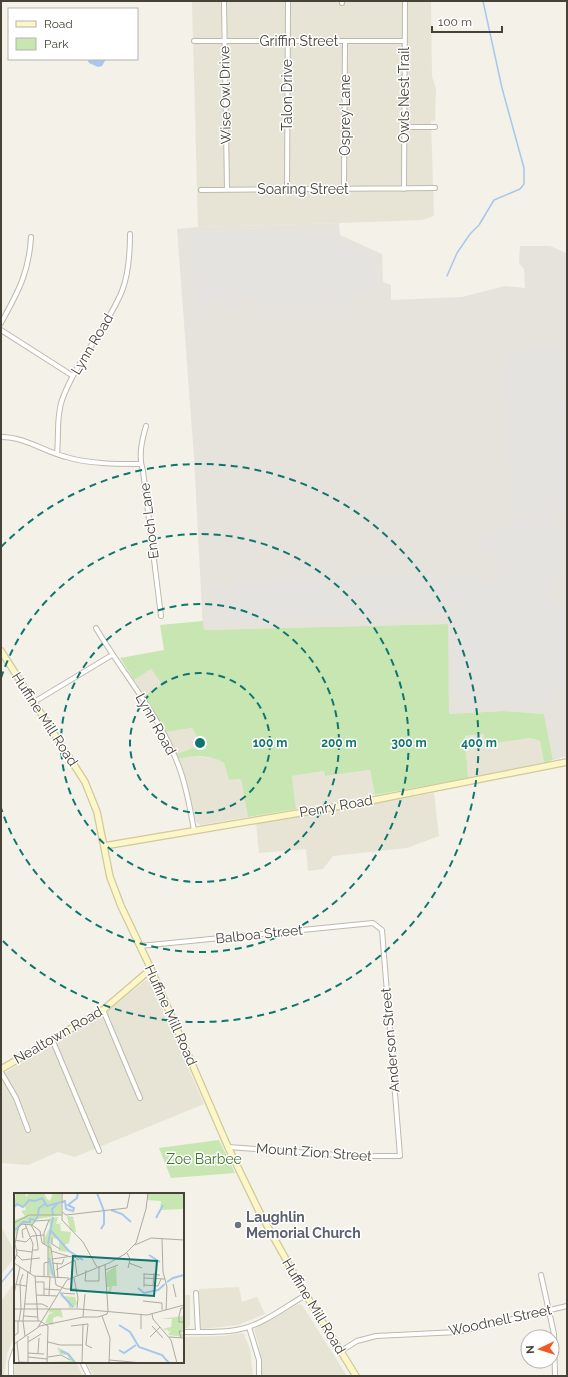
<svg xmlns="http://www.w3.org/2000/svg" width="568" height="1377" font-family="Raleway,sans-serif">
<style>
.residential{fill:#e7e4d6}
.industrial{fill:#e6e3dd}
.green{fill:#c8e6b2}
.parking{fill:#e5e3e0}
.water{fill:#a7c8ed}
.lines{fill:none;stroke-linecap:round;stroke-linejoin:round}
.stream{stroke:#a7c8ed;stroke-width:1.5}
.street-casing{stroke:#bebaab;stroke-width:6}
.secondary-casing{stroke:#d1c999;stroke-width:8}
.street{stroke:#fff;stroke-width:4}
.secondary{stroke:#fcf6c9;stroke-width:5.5}
.ring{fill:none;stroke:#0f766e;stroke-width:2;stroke-dasharray:7 5}
.worship-dot{fill:#6b7280;stroke:#fff;stroke-width:1.5}
.labels{text-anchor:middle;stroke-width:3;stroke-linejoin:round;paint-order:stroke}
.street-label{font-size:14px;fill:#464237;stroke:#fff}
.park-label{font-size:14px;fill:#3f762c;stroke:#fff}
.worship-label{font-size:14px;font-weight:bold;fill:#5b616d;stroke:#fff;text-anchor:start}
.inset-river{fill:none;stroke:#a7c8ed;stroke-width:2}
.inset-road{fill:none;stroke:#aeaba1;stroke-width:1}
.view{fill:#0f766e;fill-opacity:0.15;stroke:#0f766e;stroke-width:2}
.inset-edge{fill:none;stroke:#464237;stroke-width:2}
.centre{fill:#0f766e;stroke:#fff;stroke-width:2}
.ring-label{font-size:12px;text-anchor:middle;font-weight:bold;fill:#0f766e;stroke:#fff;stroke-width:3;stroke-linejoin:round;paint-order:stroke}
</style>
<rect width="100%" height="100%" fill="#f3f1e8"/>
<path class="residential" d="M 192,1 L 431,1 L 432,76 L 436,89 L 435,121 L 431,121 L 434,216 L 422,220 L 339,223 L 198,227 Z
M 151,669 L 162,684 L 144,696 L 134,680 Z
M 192,728 L 201,745 L 177,754 L 166,732 Z
M 484,734 L 486,745 L 530,738 L 540,741 L 544,763 L 468,778 L 465,736 Z
M 189,756 L 215,758 L 224,763 L 229,780 L 241,779 L 248,817 L 201,825 L 196,822 L 186,779 L 179,759 Z
M 370,770 L 375,795 L 296,809 L 292,776 L 324,771 L 325,776 Z
M 434,793 L 439,836 L 407,848 L 333,856 L 323,869 L 308,871 L 306,849 L 259,853 L 256,823 Z
M 146,980 L 151,983 L 204,1104 L 75,1157 L 58,1152 L 28,1165 L 1,1163 L 1,1075 L 96,1019 Z
M 1,1226 L 12,1247 L 12,1261 L 1,1275 Z
M 15,1282 L 15,1334 L 7,1354 L 4,1376 L 1,1376 L 1,1301 Z
M 239,1287 L 242,1302 L 257,1297 L 265,1314 L 238,1325 L 202,1329 L 200,1326 L 199,1289 Z
M 183,1295 L 190,1295 L 190,1325 L 188,1328 L 183,1328 Z
M 298,1304 L 302,1305 L 347,1376 L 262,1376 L 259,1347 L 254,1329 Z
M 241,1333 L 244,1334 L 250,1349 L 253,1376 L 94,1376 L 86,1362 L 183,1362 L 183,1337 L 224,1336 Z
M 15,1360 L 15,1362 L 76,1362 L 83,1376 L 14,1376 Z"/>
<path class="industrial" d="M 339,223 L 340,235 L 382,254 L 383,282 L 391,285 L 391,300 L 462,297 L 505,286 L 525,288 L 524,269 L 519,263 L 520,246 L 550,246 L 566,253 L 567,756 L 553,760 L 544,714 L 503,711 L 449,714 L 447,624 L 203,630 L 194,457 L 177,229 L 198,227 Z"/>
<path class="green" d="M 203,621 L 204,630 L 448,624 L 449,714 L 503,711 L 544,714 L 553,760 L 544,763 L 540,741 L 530,738 L 485,745 L 484,734 L 465,736 L 468,778 L 375,795 L 370,770 L 325,776 L 324,771 L 292,776 L 296,809 L 248,817 L 241,779 L 229,780 L 224,763 C 211,755 194,755 179,759 L 177,754 L 201,745 L 192,728 L 166,732 L 144,696 L 162,684 L 151,669 L 134,680 L 120,658 L 164,650 L 160,625 Z
M 219,1140 L 235,1173 L 171,1178 L 159,1148 Z"/>
<path class="parking" d="M 337,229 L 339,242 L 366,253 L 373,261 L 374,292 L 350,293 L 349,304 L 334,304 L 332,293 L 327,295 L 327,304 L 260,307 L 258,296 L 240,297 L 239,298 L 239,309 L 228,309 L 227,299 L 223,297 L 214,300 L 211,305 L 210,310 L 204,310 L 203,304 L 200,300 L 195,299 L 192,234 Z
M 560,348 L 563,422 L 558,423 L 558,428 L 567,430 L 567,510 L 514,512 L 513,509 L 511,508 L 508,432 L 512,431 L 508,429 L 506,363 L 509,362 L 509,354 L 513,354 L 513,350 Z
M 548,514 L 549,527 L 560,526 L 562,575 L 552,575 L 550,577 L 551,602 L 563,604 L 566,690 L 555,690 L 555,701 L 468,705 L 467,694 L 456,693 L 452,613 L 462,612 L 463,606 L 457,600 L 452,601 L 453,611 L 231,620 L 230,612 L 228,610 L 214,609 L 214,585 L 221,584 L 223,590 L 228,593 L 232,591 L 232,583 L 477,573 L 479,585 L 492,584 L 499,576 L 498,559 L 493,555 L 483,555 L 483,537 L 495,536 L 499,533 L 501,526 L 510,527 L 511,516 Z"/>
<path class="water" d="M 87,59 L 106,59 L 102,66 L 98,67 L 89,63 Z"/>
<g class="lines">
<path class="stream" d="M 447,276 L 457,253 L 470,234 L 479,225 L 494,200 L 520,189 L 524,184 L 524,168 L 502,88 L 483,1
M 1,1283 L 15,1266"/>
<defs>
<path id="street" d="M 224,1 L 227,190
M 342,3 L 342,1
M 194,41 L 404,41
M 404,127 L 435,127
M 287,189 L 288,1
M 344,189 L 345,41
M 404,189 L 405,1
M 201,190 L 435,188
M 1,323 C 18,292 29,273 31,237
M 1,330 L 73,376
M 146,426 C 142,440 138,456 143,471 L 161,616
M 1,437 C 25,437 43,451 66,457 C 89,464 117,464 141,464
M 57,454 C 59,436 56,417 62,400 C 76,361 106,330 122,291 C 129,273 130,253 130,234
M 96,628 C 123,674 161,717 179,767 C 187,788 190,809 194,830
M 34,702 L 112,655
M 140,946 L 373,923 L 382,930 L 400,1156 L 352,1156 L 228,1147
M 103,1010 L 140,1098
M 52,1039 L 99,1151
M 1,1072 L 16,1098 L 28,1130
M 541,1275 L 554,1334 L 555,1376
M 196,1293 L 198,1332
M 249,1327 L 259,1360 L 259,1376
M 183,1332 C 200,1332 219,1333 236,1330 C 262,1326 284,1307 306,1295
M 341,1351 L 357,1341 L 376,1336 L 458,1332 L 567,1306
M 82,1362 L 89,1376
M 11,1376 L 11,1362 L 15,1350"/>
<path id="secondary" d="M 1,651 L 85,782 L 97,812 L 110,877 L 121,906 L 151,969 L 228,1147 L 260,1213 L 306,1295 L 356,1376
M 104,846 L 364,802 L 567,762
M 1,1069 L 103,1010 L 151,969"/>
</defs>
<use href="#street" class="street-casing"/>
<use href="#secondary" class="secondary-casing"/>
<use href="#street" class="street"/>
<use href="#secondary" class="secondary"/>
</g>
<g class="ring">
<circle cx="200" cy="743" r="70"/>
<circle cx="200" cy="743" r="139"/>
<path d="M1 678A209 209 0 1 1 1 808"/>
<path d="M1 547A279 279 0 1 1 1 939"/>
</g>
<circle class="worship-dot" cx="238" cy="1225" r="4"/>
<g class="labels">
<g class="street-label">
<text x="299" y="46">Griffin Street</text>
<text transform="translate(225 95) rotate(-91)" y="5">Wise Owl Drive</text>
<text transform="translate(287 95) rotate(-90)" y="5">Talon Drive</text>
<text transform="translate(404 95) rotate(-90)" y="5">Owls Nest Trail</text>
<text transform="translate(345 115) rotate(-90)" y="5">Osprey Lane</text>
<text x="303" y="194">Soaring Street</text>
<text transform="translate(92 344) rotate(-59)" y="5">Lynn Road</text>
<text transform="translate(149 521) rotate(-97)" y="5">Enoch Lane</text>
<text transform="translate(45 719) rotate(57)" y="5">Huffine Mill Road</text>
<text transform="translate(156 724) rotate(61)" y="5">Lynn Road</text>
<text transform="translate(336 806) rotate(-10)" y="5">Penry Road</text>
<text transform="translate(259 934) rotate(-6)" y="5">Balboa Street</text>
<text transform="translate(171 1015) rotate(66)" y="5">Huffine Mill Road</text>
<text transform="translate(58 1035) rotate(-30)" y="5">Nealtown Road</text>
<text transform="translate(390 1040) rotate(-95)" y="5">Anderson Street</text>
<text transform="translate(314 1152) rotate(4)" y="5">Mount Zion Street</text>
<text transform="translate(314 1306) rotate(59)" y="5">Huffine Mill Road</text>
<text transform="translate(500 1320) rotate(-12)" y="5">Woodnell Street</text>
</g>
<g class="park-label">
<text x="204" y="1164">Zoe Barbee</text>
</g>
<g class="worship-label">
<text x="246" y="1222">Laughlin<tspan x="246" dy="16">Memorial Church</tspan></text>
</g>
</g>
<g transform="translate(14 1193)">
<rect width="170" height="170" fill="#f3f1e8"/>
<path d="M 2,0 L 10,0 L 13,4 L 14,0 L 30,0 L 33,6 L 36,8 L 39,0 L 47,0 L 47,22 L 24,26 L 18,32 L 6,32 L 2,47 L 0,27 L 14,22 L 11,23 L 7,18 L 12,17 L 11,14 L 4,12 L 0,15 ZM 129,0 L 170,0 L 170,16 L 146,17 L 147,8 L 133,7 L 133,2 ZM 53,23 L 60,24 L 59,26 L 60,27 L 62,39 L 61,39 L 56,37 ZM 44,24 L 42,31 L 50,30 L 46,31 L 47,38 L 57,39 L 55,50 L 50,52 L 56,59 L 45,58 L 45,46 L 38,45 L 37,62 L 41,83 L 37,81 L 35,84 L 34,52 L 30,51 L 31,44 L 36,34 L 35,25 ZM 102,73 L 103,93 L 98,93 L 97,99 L 94,99 L 96,94 L 93,94 L 92,80 ZM 46,103 L 61,104 L 63,111 L 60,113 L 62,114 L 55,115 L 53,106 ZM 35,116 L 47,116 L 49,125 L 44,123 L 39,125 L 39,132 L 31,130 L 35,121 L 37,121 L 39,119 L 35,120 ZM 170,123 L 170,135 L 167,138 L 170,144 L 154,142 L 157,137 L 154,139 L 153,136 L 150,138 L 151,135 L 148,136 L 157,134 L 158,126 L 146,126 ZM 43,154 L 55,160 L 63,170 L 37,169 L 57,168 L 53,162 L 46,161 Z" fill="#c8e6b2"/>
<path class="inset-river" d="M 83,0 L 90,18 L 90,31 L 87,36M 0,14 L 3,11 L 9,14 L 15,7 L 21,8 L 28,5 L 33,13 L 51,8 L 52,16 L 59,18 L 60,15 L 54,12 L 63,5 L 64,0M 97,17 L 108,21 L 117,29M 24,22 L 25,15 L 31,11M 39,22 L 38,16 L 43,11M 142,25 L 149,12M 0,38 L 9,29 L 16,29 L 16,26 L 21,27 L 24,23M 37,38 L 55,58 L 69,67M 34,51 L 39,24M 135,62 L 146,69M 35,65 L 39,83M 153,89 L 159,85 L 170,82M 124,95 L 130,100 L 144,97 L 151,91M 47,101 L 59,114M 105,132 L 116,139 L 125,154 L 148,162 L 155,170M 105,157 L 110,160 L 122,152M 47,158 L 54,161 L 61,170"/>
<path class="inset-road" d="M 48,0 L 48,27 L 69,49 L 83,74M 48,19 L 52,22 L 113,15 L 116,0M 0,30 L 15,22 L 48,22M 11,31 L 19,51 L 16,81M 17,32 L 22,41 L 24,54 L 24,57 L 18,57M 18,32 L 21,28 L 36,27M 9,45 L 8,37 L 12,35M 38,45 L 38,51 L 46,56M 148,46 L 149,79 L 153,94 L 152,117M 0,47 L 12,49 L 18,43 L 30,42M 122,50 L 132,16 L 134,0M 30,51 L 30,40 L 35,27M 34,52 L 34,84M 121,52 L 137,45 L 170,47M 3,57 L 18,59M 37,58 L 57,64M 113,60 L 116,66 L 114,75M 3,62 L 8,67 L 26,65M 38,66 L 59,63 L 65,67M 0,69 L 3,60 L 1,51 L 4,35 L 8,31 L 18,32 L 26,38 L 28,50 L 37,55 L 42,92 L 52,96 L 63,96M 0,70 L 20,83 L 55,85M 38,70 L 48,71 L 50,66M 43,70 L 44,85M 115,70 L 128,75M 91,72 L 94,117M 42,77 L 61,67 L 63,82M 72,77 L 71,88 L 85,88 L 85,73M 91,77 L 104,72M 130,81 L 146,82M 21,83 L 24,128M 30,84 L 30,70 L 35,69M 60,85 L 64,105 L 63,115M 130,85 L 151,86M 21,89 L 30,89 L 30,102M 0,91 L 12,93M 159,91 L 162,104M 130,92 L 144,93 L 147,86M 139,93 L 140,80M 130,94 L 130,80M 30,96 L 46,97M 46,100 L 61,101M 0,101 L 6,74M 22,102 L 43,103M 35,102 L 36,84M 129,108 L 148,110 L 148,117M 11,111 L 28,111 L 34,114M 170,115 L 167,115 L 165,123 L 165,129 L 170,129M 0,116 L 65,116 L 133,122 L 170,112M 7,116 L 6,89 L 9,81M 138,121 L 139,126 L 157,147 L 163,170M 127,122 L 127,136M 10,123 L 23,124M 88,123 L 96,145 L 95,170M 69,124 L 71,101M 0,128 L 26,128 L 34,133M 5,128 L 7,116M 57,133 L 74,131 L 72,152 L 78,155M 138,133 L 149,145M 24,134 L 53,87 L 95,70 L 111,61 L 122,50M 0,143 L 4,140 L 4,128M 11,143 L 9,128 L 14,78M 136,144 L 146,134M 155,144 L 170,145M 167,145 L 165,138 L 170,138M 3,149 L 5,170M 14,149 L 27,141M 34,149 L 46,152 L 68,152M 0,151 L 26,133 L 69,124 L 84,124 L 93,121 L 94,117M 14,160 L 30,161M 24,160 L 25,145M 14,164 L 33,166M 34,164 L 47,162 L 56,167M 95,167 L 129,170M 5,169 L 28,170M 14,170 L 14,143M 33,170 L 34,133M 68,170 L 69,131"/>
<path class="view" d="M 59,63 L 143,68 L 140,103 L 57,97 Z"/>
<rect width="170" height="170" class="inset-edge"/>
</g>
<circle cx="200" cy="743" r="6" class="centre"/>
<g class="ring-label">
<text x="270" y="747">100 m</text>
<text x="339" y="747">200 m</text>
<text x="409" y="747">300 m</text>
<text x="479" y="747">400 m</text>
</g>
<rect width="568" height="1377" fill="none" stroke="#464237" stroke-width="4"/>
<rect x="8" y="8" width="130" height="52" fill="#ffffff" stroke="#b5b3af"/>
<rect x="16" y="21" width="20" height="6" fill="#fcf6c9" stroke="#b5b3af"/>
<text x="44" y="28" font-size="12" fill="#464237">Road</text>
<rect x="16" y="38" width="20" height="12" fill="#c8e6b2" stroke="#b5b3af"/>
<text x="44" y="48" font-size="12" fill="#464237">Park</text>
<g transform="translate(540 1349) rotate(266)"><circle r="19" fill="#ffffff" stroke="#b5b3af"/>
<path d="M0-3L7 15L0 10L-7 15Z" fill="#f15a21"/>
<text y="-6" font-size="11" font-weight="bold" text-anchor="middle" fill="#464237">N</text>
</g>
<path d="M432 26v6h70v-6" fill="none" stroke="#464237" stroke-width="2"/>
<text x="438" y="26" font-size="12" fill="#464237" stroke="#ffffff" stroke-width="3" paint-order="stroke">100 m</text>
</svg>
